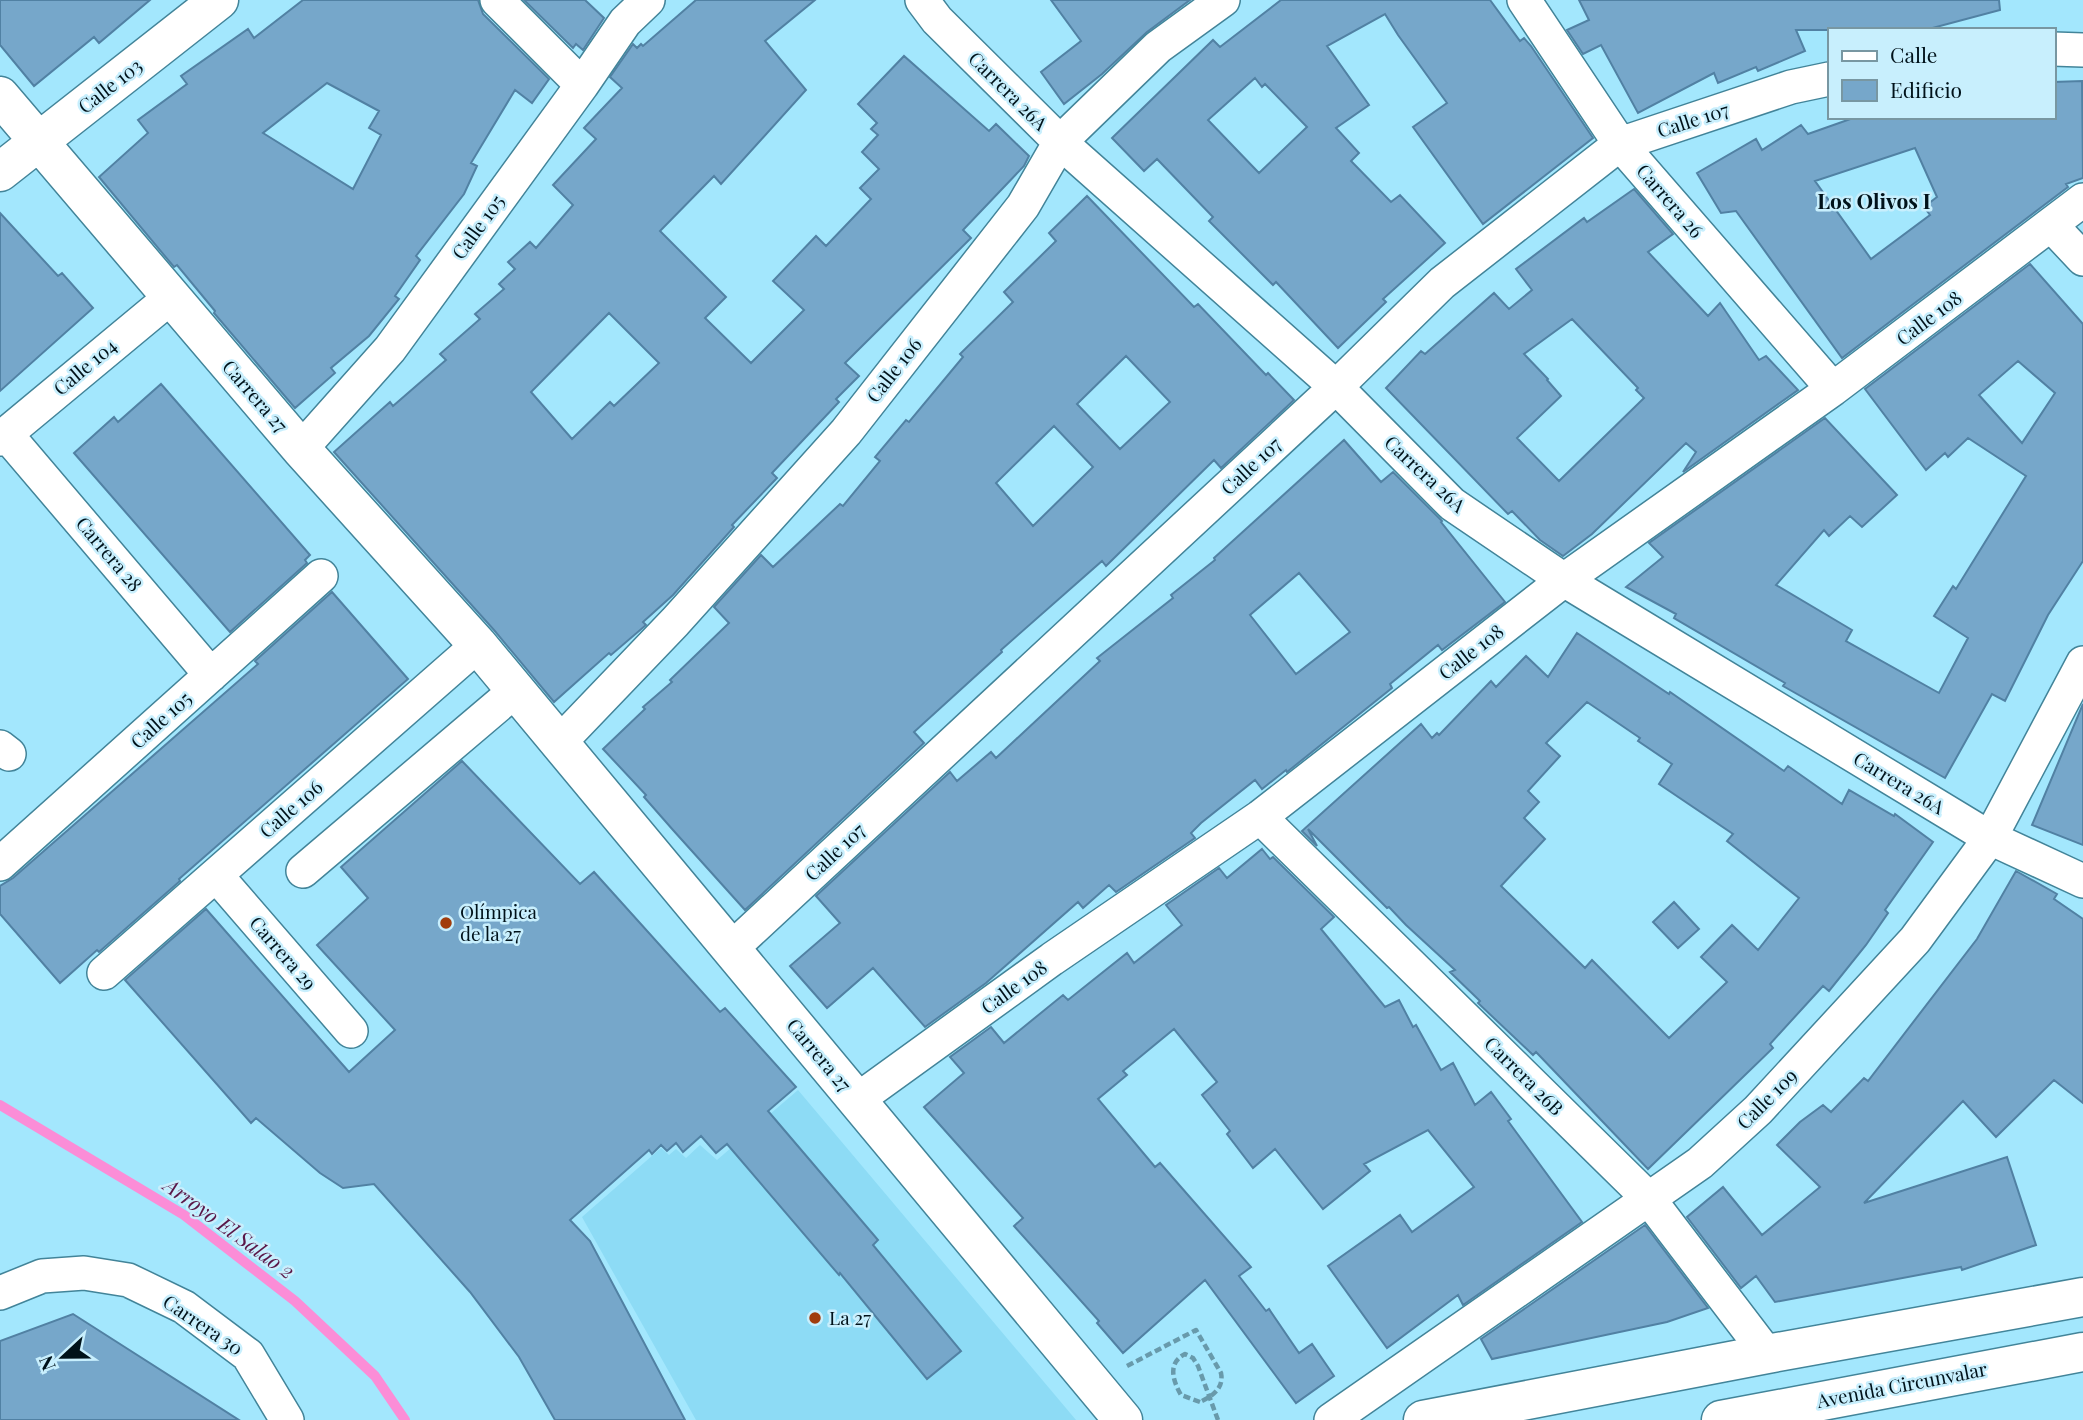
<svg xmlns="http://www.w3.org/2000/svg" width="2083" height="1420" font-family="'Playfair Display',serif">
<style>
.built{fill:#8ddbf5}
.lines{fill:none;stroke-linecap:round;stroke-linejoin:round}
.stream{stroke:#fb8dd7;stroke-width:10}
.building{fill:#76a7ca;stroke:#5181a3;stroke-width:2;fill-rule:evenodd}
.minor-casing{stroke:#428499;stroke-width:36}
.tertiary-casing{stroke:#428499;stroke-width:41}
.trunk-casing{stroke:#428499;stroke-width:41}
.path{stroke:#689aab;stroke-width:4.5;stroke-dasharray:7 3.5;stroke-linecap:butt}
.minor{stroke:#fff;stroke-width:33}
.tertiary{stroke:#fff;stroke-width:38}
.trunk{stroke:#fff;stroke-width:38}
.path-bridge{stroke:#689aab;stroke-width:4.5;stroke-dasharray:7 3.5;stroke-linecap:butt}
.poi-dot{fill:#a13c0c;stroke:#c8effd;stroke-width:2.5}
.labels{text-anchor:middle;stroke-width:5;stroke-linejoin:round;paint-order:stroke}
.street-label{font-size:19px;fill:#00121a;stroke:#c8effd}
.poi-label{font-size:19px;fill:#00121a;stroke:#c8effd;text-anchor:start}
.neighbourhood-label{font-size:21px;font-weight:bold;fill:#00121a;stroke:#c8effd}
.water-label{font-size:21px;font-style:italic;fill:#5a1748;stroke:#c8effd}
</style>
<rect width="100%" height="100%" fill="#a3e7fd"/>
<path class="built" d="M 798,1090 L 1076,1420 L 696,1420 L 582,1217 L 661,1148 L 669,1155 L 676,1149 L 686,1158 L 700,1145 L 717,1160 Z"/>
<g class="lines">
<path class="stream" d="M 0,1105 L 184,1215 L 295,1301 L 375,1376 L 405,1420"/>
</g>
<path class="building" d="M 0,0 L 150,0 L 99,43 L 94,37 L 34,86 L 0,45 Z
M 303,0 L 478,0 L 483,14 L 549,79 L 532,103 L 515,90 L 471,163 L 477,166 L 464,194 L 416,256 L 420,260 L 395,296 L 399,299 L 369,336 L 331,368 L 335,373 L 295,408 L 214,313 L 215,311 L 177,265 L 174,267 L 99,177 L 148,133 L 138,120 L 187,84 L 181,76 L 248,29 L 254,38 ZM 327,83 L 379,111 L 369,128 L 381,135 L 353,189 L 263,133 Z
M 524,0 L 585,0 L 604,18 L 583,50 L 576,44 L 573,48 Z
M 696,0 L 815,0 L 765,41 L 806,90 L 721,184 L 714,176 L 660,231 L 726,297 L 705,318 L 751,363 L 804,310 L 773,281 L 816,236 L 826,246 L 871,199 L 860,188 L 879,169 L 862,152 L 878,135 L 871,129 L 877,123 L 858,104 L 904,56 L 989,131 L 996,124 L 1029,156 L 1024,166 L 963,230 L 971,238 L 845,363 L 859,376 L 836,399 L 839,402 L 772,473 L 777,478 L 732,525 L 734,527 L 673,595 L 643,622 L 646,625 L 611,655 L 609,653 L 554,702 L 494,630 L 334,452 L 390,402 L 393,406 L 446,360 L 440,354 L 480,319 L 475,314 L 504,289 L 499,284 L 515,269 L 508,262 L 530,242 L 536,248 L 573,205 L 553,185 L 596,139 L 584,128 L 622,88 L 610,77 L 633,44 L 637,48 L 641,44 L 643,46 ZM 609,313 L 659,363 L 614,406 L 610,402 L 572,439 L 531,392 Z
M 1051,0 L 1190,0 L 1147,32 L 1102,74 L 1064,104 L 1041,72 L 1081,41 Z
M 1281,0 L 1490,0 L 1520,41 L 1524,38 L 1531,46 L 1593,138 L 1483,224 L 1413,127 L 1447,103 L 1398,35 L 1385,14 L 1327,46 L 1369,105 L 1336,128 L 1359,153 L 1351,161 L 1391,202 L 1400,195 L 1445,243 L 1383,299 L 1386,302 L 1338,348 L 1276,282 L 1273,285 L 1209,221 L 1213,217 L 1157,159 L 1144,171 L 1112,138 L 1213,40 L 1220,47 ZM 1255,78 L 1262,87 L 1265,84 L 1307,127 L 1259,173 L 1208,120 Z
M 1579,0 L 1999,0 L 2000,10 L 1925,30 L 1796,30 L 1805,51 L 1758,71 L 1756,67 L 1718,83 L 1714,73 L 1638,113 L 1601,45 L 1583,54 L 1567,30 L 1589,20 Z
M 2082,81 L 2083,178 L 2066,184 L 2068,187 L 1842,358 L 1736,211 L 1721,213 L 1697,173 L 1756,139 L 1762,150 L 1801,125 L 1808,134 L 1856,117 L 2053,117 L 2053,82 ZM 1915,148 L 1937,197 L 1924,207 L 1930,215 L 1871,259 L 1815,181 Z
M 1634,189 L 1673,234 L 1648,252 L 1708,316 L 1720,303 L 1759,360 L 1766,356 L 1798,390 L 1683,472 L 1696,452 L 1686,443 L 1592,534 L 1563,556 L 1540,540 L 1512,511 L 1508,514 L 1386,388 L 1421,351 L 1425,354 L 1494,293 L 1509,309 L 1532,290 L 1516,269 L 1584,218 L 1587,222 ZM 1572,319 L 1638,388 L 1636,390 L 1644,398 L 1559,481 L 1517,438 L 1561,396 L 1547,380 L 1548,379 L 1524,354 Z
M 1087,196 L 1194,307 L 1198,304 L 1266,375 L 1268,373 L 1294,400 L 1221,468 L 1214,460 L 1106,566 L 1102,561 L 1001,650 L 1002,652 L 914,732 L 924,743 L 745,910 L 673,830 L 644,797 L 646,795 L 603,749 L 645,709 L 643,707 L 672,682 L 670,680 L 729,623 L 714,607 L 761,555 L 773,567 L 840,504 L 843,506 L 880,461 L 875,457 L 906,420 L 909,422 L 963,357 L 960,354 L 1013,302 L 1004,292 L 1056,241 L 1049,233 ZM 1126,356 L 1170,402 L 1120,449 L 1077,404 ZM 1054,426 L 1093,467 L 1033,526 L 996,483 Z
M 0,213 L 58,276 L 62,273 L 93,308 L 0,391 Z
M 2030,264 L 2083,324 L 2083,561 L 2048,615 L 2005,701 L 1992,694 L 1945,778 L 1783,686 L 1785,683 L 1674,618 L 1676,614 L 1626,587 L 1663,557 L 1649,543 L 1825,418 L 1897,495 L 1862,527 L 1850,516 L 1829,536 L 1824,530 L 1776,585 L 1852,630 L 1846,641 L 1939,693 L 1968,638 L 1934,616 L 1953,586 L 1956,589 L 2026,476 L 1968,438 L 1948,457 L 1945,453 L 1926,470 L 1865,389 ZM 2018,361 L 2055,393 L 2022,443 L 1979,395 Z
M 161,384 L 310,555 L 305,560 L 307,563 L 230,632 L 74,453 L 114,417 L 118,422 Z
M 1344,440 L 1381,482 L 1393,472 L 1442,521 L 1441,522 L 1505,602 L 1442,650 L 1438,645 L 1390,684 L 1392,688 L 1287,772 L 1286,770 L 1262,789 L 1255,780 L 1201,823 L 1191,833 L 1195,838 L 1116,892 L 1109,885 L 1083,908 L 1078,902 L 986,983 L 925,1027 L 873,968 L 827,1008 L 790,966 L 840,923 L 816,896 L 950,772 L 957,781 L 991,752 L 996,758 L 1100,661 L 1097,658 L 1173,598 L 1171,595 L 1215,560 L 1214,558 ZM 1299,573 L 1350,632 L 1296,674 L 1250,615 Z
M 332,592 L 408,679 L 179,879 L 180,881 L 99,952 L 97,950 L 60,983 L 0,914 L 0,886 L 13,878 L 258,664 L 255,661 Z
M 1577,633 L 1669,694 L 1670,692 L 1784,771 L 1788,766 L 1842,804 L 1849,790 L 1894,816 L 1895,814 L 1933,842 L 1885,910 L 1888,913 L 1866,945 L 1829,991 L 1823,986 L 1770,1044 L 1773,1048 L 1648,1169 L 1536,1052 L 1533,1055 L 1478,1003 L 1480,1001 L 1450,972 L 1455,970 L 1406,925 L 1389,907 L 1387,908 L 1308,829 L 1317,846 L 1302,831 L 1421,724 L 1432,738 L 1437,733 L 1439,735 L 1491,681 L 1496,687 L 1526,656 L 1548,677 ZM 1587,702 L 1640,738 L 1638,741 L 1672,764 L 1659,784 L 1733,834 L 1727,841 L 1799,898 L 1758,950 L 1732,925 L 1701,957 L 1727,982 L 1669,1038 L 1592,960 L 1585,968 L 1501,886 L 1545,839 L 1524,818 L 1539,802 L 1528,791 L 1560,756 L 1546,743 Z
M 2083,704 L 2083,845 L 2032,825 Z
M 462,761 L 580,884 L 594,872 L 720,1012 L 725,1008 L 796,1087 L 768,1111 L 878,1240 L 873,1245 L 961,1351 L 927,1379 L 840,1273 L 839,1275 L 727,1144 L 716,1153 L 701,1136 L 683,1152 L 676,1143 L 667,1151 L 661,1145 L 652,1154 L 649,1150 L 570,1220 L 590,1241 L 685,1420 L 555,1420 L 519,1357 L 470,1292 L 374,1184 L 343,1188 L 320,1173 L 256,1118 L 251,1123 L 125,980 L 206,909 L 349,1072 L 395,1030 L 317,945 L 368,898 L 341,867 Z
M 1262,849 L 1270,859 L 1273,857 L 1334,917 L 1321,929 L 1385,1007 L 1399,1000 L 1413,1027 L 1416,1025 L 1441,1070 L 1453,1063 L 1475,1105 L 1491,1092 L 1511,1119 L 1508,1121 L 1582,1222 L 1463,1305 L 1458,1295 L 1387,1348 L 1328,1266 L 1400,1215 L 1412,1232 L 1474,1187 L 1428,1130 L 1364,1164 L 1370,1171 L 1323,1209 L 1275,1149 L 1253,1168 L 1227,1134 L 1230,1131 L 1202,1095 L 1217,1082 L 1174,1029 L 1123,1071 L 1127,1075 L 1098,1099 L 1155,1167 L 1160,1163 L 1251,1267 L 1239,1276 L 1266,1311 L 1269,1309 L 1299,1353 L 1312,1344 L 1334,1376 L 1296,1403 L 1205,1280 L 1123,1353 L 1097,1323 L 1099,1321 L 1014,1226 L 1023,1218 L 924,1107 L 964,1073 L 950,1057 L 991,1027 L 1004,1043 L 1063,995 L 1068,1000 L 1127,953 L 1134,963 L 1182,925 L 1166,905 L 1219,868 L 1227,878 Z
M 2016,871 L 2057,894 L 2054,899 L 2083,919 L 2083,1103 L 2054,1080 L 1996,1137 L 1963,1101 L 1864,1203 L 2007,1157 L 2036,1245 L 1962,1270 L 1961,1267 L 1775,1302 L 1756,1276 L 1741,1288 L 1687,1217 L 1723,1187 L 1762,1235 L 1820,1187 L 1777,1145 L 1800,1122 L 1823,1105 L 1831,1112 L 1864,1078 L 1868,1081 L 1977,939 Z
M 1674,902 L 1699,929 L 1678,948 L 1653,922 Z
M 1645,1225 L 1708,1308 L 1667,1322 L 1492,1359 L 1481,1339 Z
M 73,1314 L 239,1420 L 0,1420 L 0,1341 Z"/>
<g class="lines">
<defs>
<path id="minor" d="M 497,0 L 582,85
M 922,0 L 937,20 L 1060,142 L 1336,387 L 1452,504 L 1564,580 L 1990,838 L 2083,881
M 1524,0 L 1620,144 L 1833,389
M 2053,49 L 2083,50
M 2052,226 L 2083,259
M 6,434 L 211,675
M 0,439 L 171,297
M 301,449 L 390,349 L 582,85 L 625,22 L 648,0
M 560,742 L 675,622 L 846,432 L 1023,206 L 1060,142 L 1158,47 L 1223,0
M 0,747 L 9,754
M 1260,817 L 1649,1199 L 1767,1354
M 0,864 L 321,576
M 303,871 L 515,691
M 216,875 L 351,1031
M 731,949 L 1336,387 L 1442,283 L 1620,144 L 1791,87 L 1829,79
M 104,973 L 478,645
M 857,1100 L 1052,959 L 1260,817 L 1564,580 L 1833,389 L 2083,200
M 0,1293 L 42,1276 L 84,1273 L 128,1280 L 184,1307 L 248,1355 L 287,1420
M 1331,1420 L 1700,1163 L 1758,1110 L 1915,940 L 1990,838 L 2083,663"/>
<path id="tertiary" d="M 0,96 L 301,449 L 478,645 L 1123,1420
M 0,172 L 219,0"/>
<path id="trunk" d="M 1423,1420 L 1767,1354 L 2083,1297
M 1721,1420 L 2083,1352"/>
</defs>
<use href="#minor" class="minor-casing"/>
<use href="#tertiary" class="tertiary-casing"/>
<use href="#trunk" class="trunk-casing"/>
<path class="path" d="M 1127,1366 L 1196,1330 L 1221,1373 C 1224,1388 1213,1396 1200,1402"/>
<use href="#minor" class="minor"/>
<use href="#tertiary" class="tertiary"/>
<use href="#trunk" class="trunk"/>
<path class="path-bridge" d="M 1200,1402 L 1181,1395 C 1173,1381 1167,1363 1185,1354 L 1193,1358 L 1198,1366 L 1218,1420"/>
</g>
<g class="poi-dot">
<circle cx="446" cy="923" r="7"/>
<circle cx="815" cy="1318" r="7"/>
</g>
<g class="labels">
<g class="street-label">
<text transform="translate(110 86) rotate(-38)" y="7">Calle 103</text>
<text transform="translate(1008 91) rotate(45)" y="7">Carrera 26A</text>
<text transform="translate(1693 120) rotate(-18)" y="7">Calle 107</text>
<text transform="translate(1670 201) rotate(49)" y="7">Carrera 26</text>
<text transform="translate(478 227) rotate(-54)" y="7">Calle 105</text>
<text transform="translate(1929 318) rotate(-37)" y="7">Calle 108</text>
<text transform="translate(85 367) rotate(-40)" y="7">Calle 104</text>
<text transform="translate(894 370) rotate(-52)" y="7">Calle 106</text>
<text transform="translate(255 396) rotate(49)" y="7">Carrera 27</text>
<text transform="translate(1251 466) rotate(-43)" y="7">Calle 107</text>
<text transform="translate(1425 474) rotate(43)" y="7">Carrera 26A</text>
<text transform="translate(109 554) rotate(50)" y="7">Carrera 28</text>
<text transform="translate(1471 652) rotate(-38)" y="7">Calle 108</text>
<text transform="translate(161 720) rotate(-42)" y="7">Calle 105</text>
<text transform="translate(1899 783) rotate(31)" y="7">Carrera 26A</text>
<text transform="translate(291 809) rotate(-41)" y="7">Calle 106</text>
<text transform="translate(835 852) rotate(-43)" y="7">Calle 107</text>
<text transform="translate(283 953) rotate(49)" y="7">Carrera 29</text>
<text transform="translate(1014 987) rotate(-36)" y="7">Calle 108</text>
<text transform="translate(819 1055) rotate(50)" y="7">Carrera 27</text>
<text transform="translate(1524 1076) rotate(45)" y="7">Carrera 26B</text>
<text transform="translate(1767 1099) rotate(-45)" y="7">Calle 109</text>
<text transform="translate(203 1325) rotate(34)" y="7">Carrera 30</text>
<text transform="translate(1902 1385) rotate(-11)" y="7">Avenida Circunvalar</text>
</g>
<g class="poi-label">
<text x="460" y="919">Olímpica<tspan x="460" dy="22">de la 27</tspan></text>
<text x="829" y="1325">La 27</text>
</g>
<g class="neighbourhood-label">
<text x="1874" y="209">Los Olivos I</text>
</g>
<g class="water-label">
<text transform="translate(229 1229) rotate(36)" y="7">Arroyo El Salao 2</text>
</g>
</g>
<rect x="1828" y="28" width="228" height="91" fill="#c8effd" stroke="#7897a2" stroke-width="2"/>
<rect x="1842" y="51" width="35" height="10" fill="#ffffff" stroke="#7897a2" stroke-width="2"/>
<text x="1890" y="63" font-size="21" fill="#00121a">Calle</text>
<rect x="1842" y="80" width="35" height="21" fill="#76a7ca" stroke="#7897a2" stroke-width="2"/>
<text x="1890" y="98" font-size="21" fill="#00121a">Edificio</text>
<g transform="translate(63 1357) rotate(248)" stroke="#c8effd" stroke-width="5" paint-order="stroke">
<path d="M0-5L12 26L0 18L-12 26Z" fill="#00121a"/>
<text y="-10" font-size="19" font-weight="bold" text-anchor="middle" fill="#00121a">N</text>
</g>
</svg>
